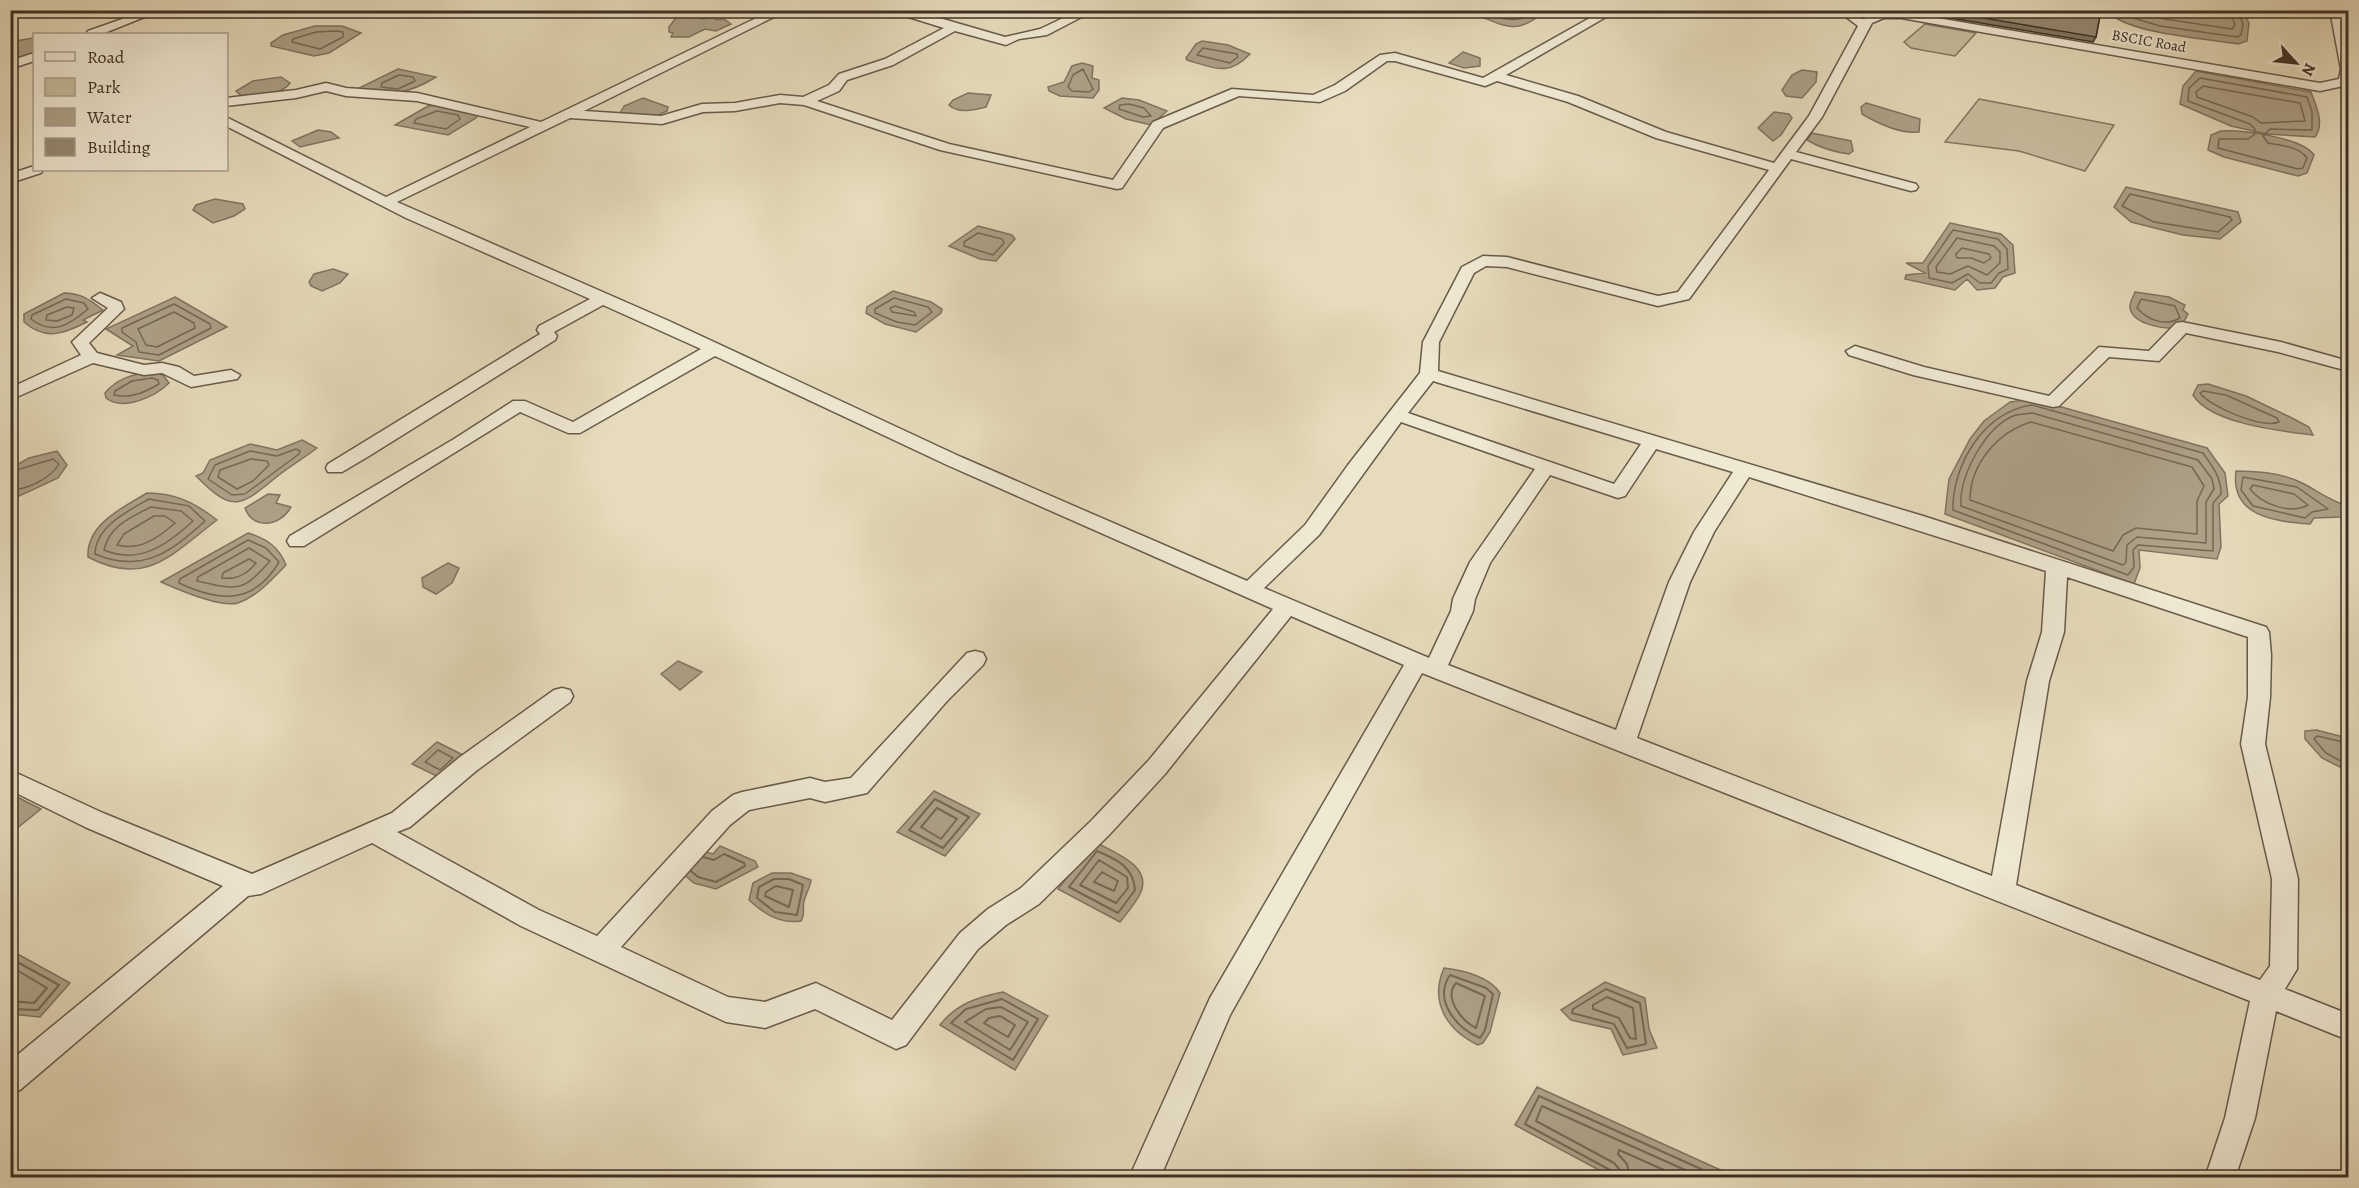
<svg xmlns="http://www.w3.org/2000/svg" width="2359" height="1188" font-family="Alegreya,serif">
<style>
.green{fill:#c9bea1;stroke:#837762;stroke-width:1.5}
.water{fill:#ada188;stroke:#807460;stroke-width:1.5}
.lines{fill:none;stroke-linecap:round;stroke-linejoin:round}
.shore-far1{stroke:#756856;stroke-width:1.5}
.shore{stroke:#756856;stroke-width:2}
.minor-casing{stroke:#675b4a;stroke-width:3}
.minor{fill:#efe8d3;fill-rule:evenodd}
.wall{fill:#807663;stroke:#3d3024;stroke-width:1.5}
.building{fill:#958973;stroke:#3d3024;stroke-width:1.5}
.labels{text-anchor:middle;stroke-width:4.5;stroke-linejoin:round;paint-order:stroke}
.far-street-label{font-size:15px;fill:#3d3024;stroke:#efe8d3}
</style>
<rect width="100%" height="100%" fill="#e6dbbb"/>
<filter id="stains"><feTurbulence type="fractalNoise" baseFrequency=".00333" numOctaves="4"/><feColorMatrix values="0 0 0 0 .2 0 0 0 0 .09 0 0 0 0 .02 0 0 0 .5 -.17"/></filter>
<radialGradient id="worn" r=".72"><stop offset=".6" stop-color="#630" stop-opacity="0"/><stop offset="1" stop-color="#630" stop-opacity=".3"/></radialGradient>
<path class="green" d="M 1925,24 L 1976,33 L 1955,56 L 1911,48 L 1904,42 Z
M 1979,99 L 2114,125 L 2085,171 L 2019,151 L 1945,142 Z"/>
<path class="water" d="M 2242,10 L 2249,23 L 2247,41 L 2238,44 C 2206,39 2142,34 2116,18 L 2117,11 Z
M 1430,11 L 1545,10 L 1545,11 C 1513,39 1503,23 1468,12 C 1458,8 1442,12 1430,11 Z
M 700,12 L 702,19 L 708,18 L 709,14 L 716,20 L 724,19 L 731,24 L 716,31 L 705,29 L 689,37 L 671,37 L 673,33 L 669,32 L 669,27 L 676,18 L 688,14 L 693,17 Z
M 315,26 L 342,26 L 361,33 L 329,53 L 314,56 L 271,46 L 271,43 L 283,35 Z
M 34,38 L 34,53 L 11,60 L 10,42 Z
M 1202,41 L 1228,45 L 1250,54 C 1228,77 1215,68 1187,60 L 1186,58 L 1196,44 Z
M 1463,52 L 1480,58 L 1480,66 L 1464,68 L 1449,63 Z
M 1082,63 L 1093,66 L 1092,78 L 1099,80 L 1099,90 L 1093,98 L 1060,96 L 1049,91 L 1048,87 L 1064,82 L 1072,66 Z
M 398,69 L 436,77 C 404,97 388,94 353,91 Z
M 1802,70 L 1817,72 L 1816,82 L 1802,98 L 1786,96 L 1782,90 L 1792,75 Z
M 2196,71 L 2311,92 C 2316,106 2325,124 2315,137 L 2267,134 L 2231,126 L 2180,104 L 2183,86 Z
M 281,77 L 290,83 C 282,95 246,104 236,91 L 253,81 Z
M 968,93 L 991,95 L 986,107 C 974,110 958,114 949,105 L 953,100 Z
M 643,98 L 668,107 L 667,111 L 651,118 L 623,116 L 620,113 L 624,106 Z
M 1122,98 L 1139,100 L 1167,111 L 1151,125 L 1126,119 L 1104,108 Z
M 1866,103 L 1920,119 L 1919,132 C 1900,134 1879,124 1862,114 L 1861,107 Z
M 437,105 L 478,114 L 476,118 L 448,135 L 395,125 L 428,106 Z
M 1774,112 L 1789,114 L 1792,118 L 1781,135 L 1773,141 L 1758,128 Z
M 318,130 L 331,132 L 339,138 L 300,147 L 292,141 Z
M 2221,131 C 2242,130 2301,137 2314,155 L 2307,173 L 2298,176 L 2224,157 L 2208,150 L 2211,135 Z
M 1812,133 L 1851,141 L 1853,151 L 1849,154 C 1835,152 1820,148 1807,140 Z
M 2126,187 L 2238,212 L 2241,222 L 2220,239 L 2183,235 L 2131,222 L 2114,207 Z
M 215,199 L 243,204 L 245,209 L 234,216 L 213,223 L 193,210 L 196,205 Z
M 1950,223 L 2001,234 L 2013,245 L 2015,273 L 2003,277 L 1995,288 L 1977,290 L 1967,279 L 1955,290 L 1905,279 L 1906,275 L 1925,273 L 1906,263 L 1923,263 Z
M 978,226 L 1012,235 L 1015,239 L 996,261 L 980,259 L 949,246 Z
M 333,269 L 348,274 L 340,283 L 322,291 L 311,286 L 309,282 L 314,274 Z
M 893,291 L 931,302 L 942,309 L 941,313 L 916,332 L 885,324 L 866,313 L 867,307 Z
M 2135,292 L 2169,297 L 2185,305 L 2183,310 L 2188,314 L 2182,325 L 2176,328 C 2163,329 2130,324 2130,306 C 2130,301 2134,296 2135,292 Z
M 64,293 C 81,293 90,300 103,310 L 83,320 L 87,322 C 63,334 46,341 24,322 L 24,314 Z
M 175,297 L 227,327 L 159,361 L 117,355 L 133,346 L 106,329 Z
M 152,372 L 163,375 L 169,383 C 156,396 123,412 106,398 L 105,393 C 117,378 134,374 152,372 Z
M 2208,384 L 2246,396 L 2290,417 L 2309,427 L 2313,435 C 2281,431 2211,424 2193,395 L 2198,385 Z
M 2033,399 L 2207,448 L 2225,473 L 2228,496 L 2219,504 L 2221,547 L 2217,559 L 2139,550 L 2140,568 L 2134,584 L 1945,514 L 1949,479 L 1970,439 L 1984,421 L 2010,402 Z
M 302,440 L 317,448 C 303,459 288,467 274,479 C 238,509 231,511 196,476 L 203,473 L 210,460 L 250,444 L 277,450 Z
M 57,451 L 67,465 L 58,478 L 17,497 L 11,496 L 11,468 L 29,458 Z
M 2236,471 C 2257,471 2283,473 2302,483 C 2318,491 2327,499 2345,505 L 2347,514 L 2341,517 L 2314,518 L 2310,524 C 2275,521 2230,517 2236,471 Z
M 147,493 C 176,493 195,503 217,520 C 172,554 146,588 88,557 C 86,524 124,507 147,493 Z
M 268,494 L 280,495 L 276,503 L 291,507 C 281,526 253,531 245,508 Z
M 248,533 C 267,539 279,547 286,565 C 272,579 258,596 238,603 C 220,608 179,590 161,582 Z
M 448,563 L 459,568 L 452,583 L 436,594 L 423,587 L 422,578 Z
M 678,661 L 702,672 L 680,690 L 661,674 Z
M 2316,730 L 2348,738 L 2348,771 L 2322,758 L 2305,739 L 2305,731 Z
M 437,742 L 467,757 L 441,778 L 412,764 Z
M 934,791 L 980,814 L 945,856 L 897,832 Z
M 11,794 L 41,809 L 11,833 L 10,833 Z
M 1095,842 C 1113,852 1154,866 1140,894 C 1135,904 1127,913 1120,922 L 1058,889 Z
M 720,846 L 755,861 L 758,867 L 716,889 L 694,883 L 681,872 L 700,850 L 713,854 Z
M 772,873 L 791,873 L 811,880 C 810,888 806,893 804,901 C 802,909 806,913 801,921 C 780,924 764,914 749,900 L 753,883 Z
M 14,952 L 70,983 L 40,1017 L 11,1014 L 10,954 Z
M 1444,968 C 1463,970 1490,977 1500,993 L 1490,1032 L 1483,1043 L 1478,1045 C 1447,1030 1429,1002 1444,968 Z
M 1605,982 L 1645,998 L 1649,1029 L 1657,1048 L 1623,1055 L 1611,1029 L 1571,1020 L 1561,1010 Z
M 1003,992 L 1048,1016 L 1015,1070 L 940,1025 C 956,1004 978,997 1003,992 Z
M 1537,1087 L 1736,1177 L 1612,1177 L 1515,1125 Z"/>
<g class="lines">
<path class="shore-far1" d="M 1480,10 C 1500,19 1519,26 1537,10
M 2123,10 L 2123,15 L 2160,26 L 2237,37 L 2241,35 L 2243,24 L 2237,10
M 2131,10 L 2164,19 L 2232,29 L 2235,25 L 2230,10
M 336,31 L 343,32 L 343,37 L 320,49 L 292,42 L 293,39 L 316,32 Z
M 1203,48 L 1237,54 L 1238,57 L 1230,63 L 1197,55 Z
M 1083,69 L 1093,89 L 1089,92 L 1072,91 L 1068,87 L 1073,75 Z
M 399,75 L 413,77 L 415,81 L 398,89 L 381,87 L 382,83 Z
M 2200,78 L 2307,97 L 2312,112 L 2312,130 L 2270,129 L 2263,136 L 2268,143 C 2282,146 2298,146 2307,158 L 2303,168 L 2298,169 L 2218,148 L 2219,139 L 2248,139 L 2254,135 L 2255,129 L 2250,124 L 2188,101 L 2189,88 Z
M 2203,86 L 2300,103 L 2305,121 L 2261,123 L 2253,117 L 2197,97 L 2196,92 Z
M 1129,104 L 1144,108 L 1151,116 L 1143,117 L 1119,109 L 1120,105 Z
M 437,111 L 458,115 L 460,119 L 446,129 L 414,123 L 416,119 Z
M 2130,194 L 2230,217 L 2232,220 L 2218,232 L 2154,222 L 2122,206 Z
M 1953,230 L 1998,239 L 2007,249 L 2008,269 L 1999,273 L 1991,283 L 1980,283 L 1968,274 L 1952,283 L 1929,278 L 1928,266 Z
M 978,233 L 1002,239 L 1004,243 L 993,255 L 964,246 L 964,242 Z
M 1957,238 L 1994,246 L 2000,252 L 2000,263 L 1987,275 L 1968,266 L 1950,274 L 1937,272 L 1936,267 Z
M 1962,248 L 1989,254 L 1991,258 L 1984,263 L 1971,258 L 1957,258 L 1956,254 Z
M 894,298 L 928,307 L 932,312 L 915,325 L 897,322 L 875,313 L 875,309 Z
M 66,299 L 84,303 L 88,309 C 69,325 53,336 31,319 L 32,315 Z
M 2141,299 L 2175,306 L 2180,318 C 2165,327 2148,320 2137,308 Z
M 174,304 L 210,324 L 211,328 L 159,355 L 139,352 L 136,342 L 122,332 L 122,328 Z
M 895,306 L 914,312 L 916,316 L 892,312 L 890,308 Z
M 67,307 L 74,308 L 72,315 L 57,321 L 46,320 L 47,315 Z
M 174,312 L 194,323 L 195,328 L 157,347 L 146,345 L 138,329 Z
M 152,378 L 158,380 L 159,384 C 145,392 131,399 114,395 L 115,391 L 132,381 Z
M 2203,391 L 2226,395 L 2277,418 L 2279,422 C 2263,429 2210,407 2200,393 Z
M 2032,405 L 2203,453 C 2213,467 2221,477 2221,494 L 2213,503 L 2213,551 L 2138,545 L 2133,550 L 2134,567 L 2128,575 L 1953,510 C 1952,464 1985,411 2032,405 Z
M 2032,413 L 2198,460 L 2212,479 L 2214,489 L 2206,502 L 2206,543 L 2137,537 L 2127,545 L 2126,562 L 2123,565 L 1961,506 C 1959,476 1985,428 2013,416 C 2019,414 2026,414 2032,413 Z
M 2031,422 L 2192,467 L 2204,486 L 2197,501 L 2197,534 L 2136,528 L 2123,535 L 2113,551 L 1970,500 C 1970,464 1998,432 2031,422 Z
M 296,449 L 300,451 L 299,454 L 245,494 L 232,495 L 208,479 L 215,465 L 250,451 L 277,456 Z
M 251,459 L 267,461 L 269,465 L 253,481 L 237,489 L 218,477 L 220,470 Z
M 10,472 L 53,459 L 59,464 C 51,478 27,490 10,490
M 2243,477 L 2297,487 L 2328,509 L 2312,512 L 2305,518 L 2253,506 L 2241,490 Z
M 2253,485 L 2294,494 L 2308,505 C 2290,515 2262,504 2250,489 Z
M 149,499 L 189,506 L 205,521 C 171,552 142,574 95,554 C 96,526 128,511 149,499 Z
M 151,507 L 181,511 L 193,521 C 167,545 139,565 104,550 C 109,526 131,517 151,507 Z
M 154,516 L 165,516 L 175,523 C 158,538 140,551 117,545 L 124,534 Z
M 248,540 L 266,548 L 279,562 C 254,605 219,602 179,583 L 180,579 Z
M 249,548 L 270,561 C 242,593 237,590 197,581 L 198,577 Z
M 249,559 L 256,563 C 247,574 237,580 222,578 L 223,573 Z
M 2348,743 L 2317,736 L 2314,739 L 2326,753 L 2348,765
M 438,750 L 453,758 L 440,770 L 425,762 Z"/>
<path class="shore" d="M 935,799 L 969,817 L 943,848 L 909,830 Z
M 937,808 L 957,819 L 941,839 L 921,827 Z
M 1097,851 C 1116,859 1134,867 1135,890 L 1118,913 L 1069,887 Z
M 1099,860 L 1127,877 L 1128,888 L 1116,903 L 1080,885 Z
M 691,871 L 698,877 L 716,882 L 745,866 L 744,863 L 724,854 L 714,860 L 703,857
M 1102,872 L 1118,881 L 1114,891 L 1094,882 Z
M 774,879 L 789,879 L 803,885 L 797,915 L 775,912 L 757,898 L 759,887 Z
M 776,886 L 793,890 L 789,907 L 765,896 L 766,892 Z
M 10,958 L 59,985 L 38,1010 L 10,1009
M 10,966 L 47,988 L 34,1003 L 10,1001
M 1450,975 L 1486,988 L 1493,994 L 1485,1030 L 1480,1038 C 1456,1028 1433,1000 1450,975 Z
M 1456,983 L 1485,996 L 1476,1028 C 1462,1021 1443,998 1456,983 Z
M 1606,989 L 1640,1003 L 1646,1044 L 1627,1048 L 1614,1024 L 1572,1013 L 1573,1009 Z
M 1607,997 L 1633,1008 L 1636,1039 L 1630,1038 L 1619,1018 L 1593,1009 L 1593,1005 Z
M 1002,999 L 1038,1019 L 1013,1060 L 951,1023 L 966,1009 Z
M 1001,1007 L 1028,1022 L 1010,1050 L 965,1022 L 986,1009 Z
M 1000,1016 L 1015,1025 L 1008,1037 L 984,1023 L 989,1018 Z
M 1614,1178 L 1610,1170 L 1525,1124 L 1539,1096 L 1721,1178
M 1621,1178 L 1620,1170 L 1614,1163 L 1536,1121 L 1542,1106 L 1703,1178
M 1630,1178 L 1627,1164 L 1618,1154 L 1619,1150 L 1682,1178"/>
<defs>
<path id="minor" d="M 96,10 L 137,13 L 162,10 L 102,34 L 86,34 L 88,31 L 125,18 Z
M 773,10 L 788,10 L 584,111 L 661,116 L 702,104 L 735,103 L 780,95 L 803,97 L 829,85 L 839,74 L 885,59 L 944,28 L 902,15 L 892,17 L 871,10 L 912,10 L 1005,37 L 1040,29 L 1080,10 L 1095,10 L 1047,35 L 1019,39 L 1006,45 L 955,31 L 893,65 L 847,80 L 839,91 L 817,101 L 949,144 L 1113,180 L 1153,122 L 1232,89 L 1313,95 L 1335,85 L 1380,55 L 1395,53 L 1483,78 L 1604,10 L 1618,10 L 1506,75 L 1578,96 L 1666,132 L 1774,163 L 1809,116 L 1858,26 L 1837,10 L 1850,10 L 1863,19 L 1885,10 L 1902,12 L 2320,83 L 2339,79 L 2341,69 L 2330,10 L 2342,10 L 2348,45 L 2348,85 L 2320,91 L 1901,18 L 1884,18 L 1872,23 L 1822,117 L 1796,152 L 1916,184 L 1918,187 L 1916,190 L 1911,191 L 1791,159 L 1689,299 L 1658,306 L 1507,267 L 1486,266 L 1474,273 L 1439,342 L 1438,371 L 1923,516 L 2266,627 L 2269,632 L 2271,655 L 2270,697 L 2265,744 L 2298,879 L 2297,969 L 2285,989 L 2348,1014 L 2348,1040 L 2276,1011 L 2255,1118 L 2235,1178 L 2205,1178 L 2225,1118 L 2250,1001 L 1422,673 L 1230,1015 L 1160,1178 L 1129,1178 L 1210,998 L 1404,665 L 1291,616 L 1165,774 L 1109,835 L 1039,904 L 1006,925 L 978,949 L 906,1045 L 896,1049 L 815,1009 L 765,1028 L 726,1022 L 521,926 L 372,843 L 261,894 L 248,896 L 20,1090 L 10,1094 L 10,1061 L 223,886 L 85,827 L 10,790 L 10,770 L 103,813 L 252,874 L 392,813 L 460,757 L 554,690 L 562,688 L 570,690 L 573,696 L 570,702 L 476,771 L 410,827 L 397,832 L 539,910 L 597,936 L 712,811 L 733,795 L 742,792 L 810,778 L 825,782 L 851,778 L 967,653 L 975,651 L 983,653 L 986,659 L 983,665 L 947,701 L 867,793 L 825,802 L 810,798 L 749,810 L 730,825 L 621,947 L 728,997 L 765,1002 L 816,983 L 892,1020 L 960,933 L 988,909 L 1021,888 L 1091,821 L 1149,760 L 1273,609 L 947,465 L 715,356 L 580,433 L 568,433 L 520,412 L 304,546 L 290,546 L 287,541 L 290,536 L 454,439 L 513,401 L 525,401 L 573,422 L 701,349 L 603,305 L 554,332 L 557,336 L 555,340 L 369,456 L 342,472 L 328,472 L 326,468 L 328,464 L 540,334 L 537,330 L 539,326 L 590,299 L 406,218 L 226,126 L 226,117 L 386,197 L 530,127 L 417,101 L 346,96 L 326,91 L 296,98 L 226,106 L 226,98 L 296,90 L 326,83 L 346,88 L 417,93 L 541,122 ZM 1387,61 L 1395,61 L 1485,86 L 1497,81 L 1568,102 L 1656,138 L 1769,170 L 1678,292 L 1658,296 L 1507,257 L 1483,256 L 1462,267 L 1423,342 L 1420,373 L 1348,465 L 1305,525 L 1247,581 L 961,457 L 669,321 L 397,202 L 570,118 L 662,124 L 703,112 L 735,111 L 780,103 L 804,105 L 940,150 L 1117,189 L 1122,188 L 1163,128 L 1239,96 L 1320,102 L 1345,91 ZM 1433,381 L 1641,444 L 1614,484 L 1408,413 ZM 1401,422 L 1535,469 L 1470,562 L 1453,599 L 1451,611 L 1429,658 L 1264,588 L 1319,535 ZM 1656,449 L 1733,472 L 1694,532 L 1669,582 L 1616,730 L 1448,665 L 1473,611 L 1475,599 L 1490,563 L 1550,475 L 1618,498 L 1625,496 ZM 1749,477 L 2046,571 L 2042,632 L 2027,681 L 1992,876 L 1637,738 L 1690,582 L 1714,532 ZM 2067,577 L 2248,637 L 2248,697 L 2241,744 L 2272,879 L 2270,966 L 2260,980 L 2016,885 L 2049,681 L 2064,632 Z
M 34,53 L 34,61 L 10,69 L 10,61 Z
M 34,166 L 34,170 L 43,170 L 41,173 L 10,183 L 10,174 Z
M 100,293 L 121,302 L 124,309 L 89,343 L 97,353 L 144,365 L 162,363 L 179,367 L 194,376 L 231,370 L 240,375 L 237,379 L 191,387 L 162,373 L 144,375 L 93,363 L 10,400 L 10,388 L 81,355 L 72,342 L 108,308 L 92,298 Z
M 2182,322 L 2281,342 L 2348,361 L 2348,371 L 2278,352 L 2186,333 L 2159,361 L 2109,357 L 2059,406 L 2053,407 L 1913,375 L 1849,355 L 1846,351 L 1855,346 L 1924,367 L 2049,396 L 2099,347 L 2149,351 L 2176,323 Z"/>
</defs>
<use href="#minor" class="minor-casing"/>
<use href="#minor" class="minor"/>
</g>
<path class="wall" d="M 1903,10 L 2101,10 L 2096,37 L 2093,42 Z"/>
<path class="building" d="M 1936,10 L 2101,10 L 2096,37 Z"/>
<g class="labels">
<g class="far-street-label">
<text transform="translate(2149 41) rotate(10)" y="5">BSCIC Road</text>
</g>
</g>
<rect width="2359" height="1188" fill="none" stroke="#e6dbbb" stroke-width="36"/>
<rect x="12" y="12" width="2335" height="1164" fill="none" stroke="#3d3024" stroke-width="3"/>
<rect x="18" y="18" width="2323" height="1152" fill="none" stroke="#3d3024" stroke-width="1.5"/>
<rect x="33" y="33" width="195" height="138" fill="#efe8d3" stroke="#a89e8d" stroke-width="1.5"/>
<rect x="45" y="52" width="30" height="9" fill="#efe8d3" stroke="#a89e8d" stroke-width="1.5"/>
<text x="87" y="63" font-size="18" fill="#3d3024">Road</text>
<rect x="45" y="78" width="30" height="18" fill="#c9bea1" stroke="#a89e8d" stroke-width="1.5"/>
<text x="87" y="93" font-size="18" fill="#3d3024">Park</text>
<rect x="45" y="108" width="30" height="18" fill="#ada188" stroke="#a89e8d" stroke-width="1.5"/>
<text x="87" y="123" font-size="18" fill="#3d3024">Water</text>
<rect x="45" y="138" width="30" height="18" fill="#958973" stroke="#a89e8d" stroke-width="1.5"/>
<text x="87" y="153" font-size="18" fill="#3d3024">Building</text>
<g transform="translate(2296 63) rotate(117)" stroke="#efe8d3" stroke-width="4.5" paint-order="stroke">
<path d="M0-4.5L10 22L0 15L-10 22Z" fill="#3d3024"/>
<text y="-9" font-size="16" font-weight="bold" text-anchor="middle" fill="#3d3024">N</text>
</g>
<rect width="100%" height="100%" filter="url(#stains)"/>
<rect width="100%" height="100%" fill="url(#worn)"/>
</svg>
